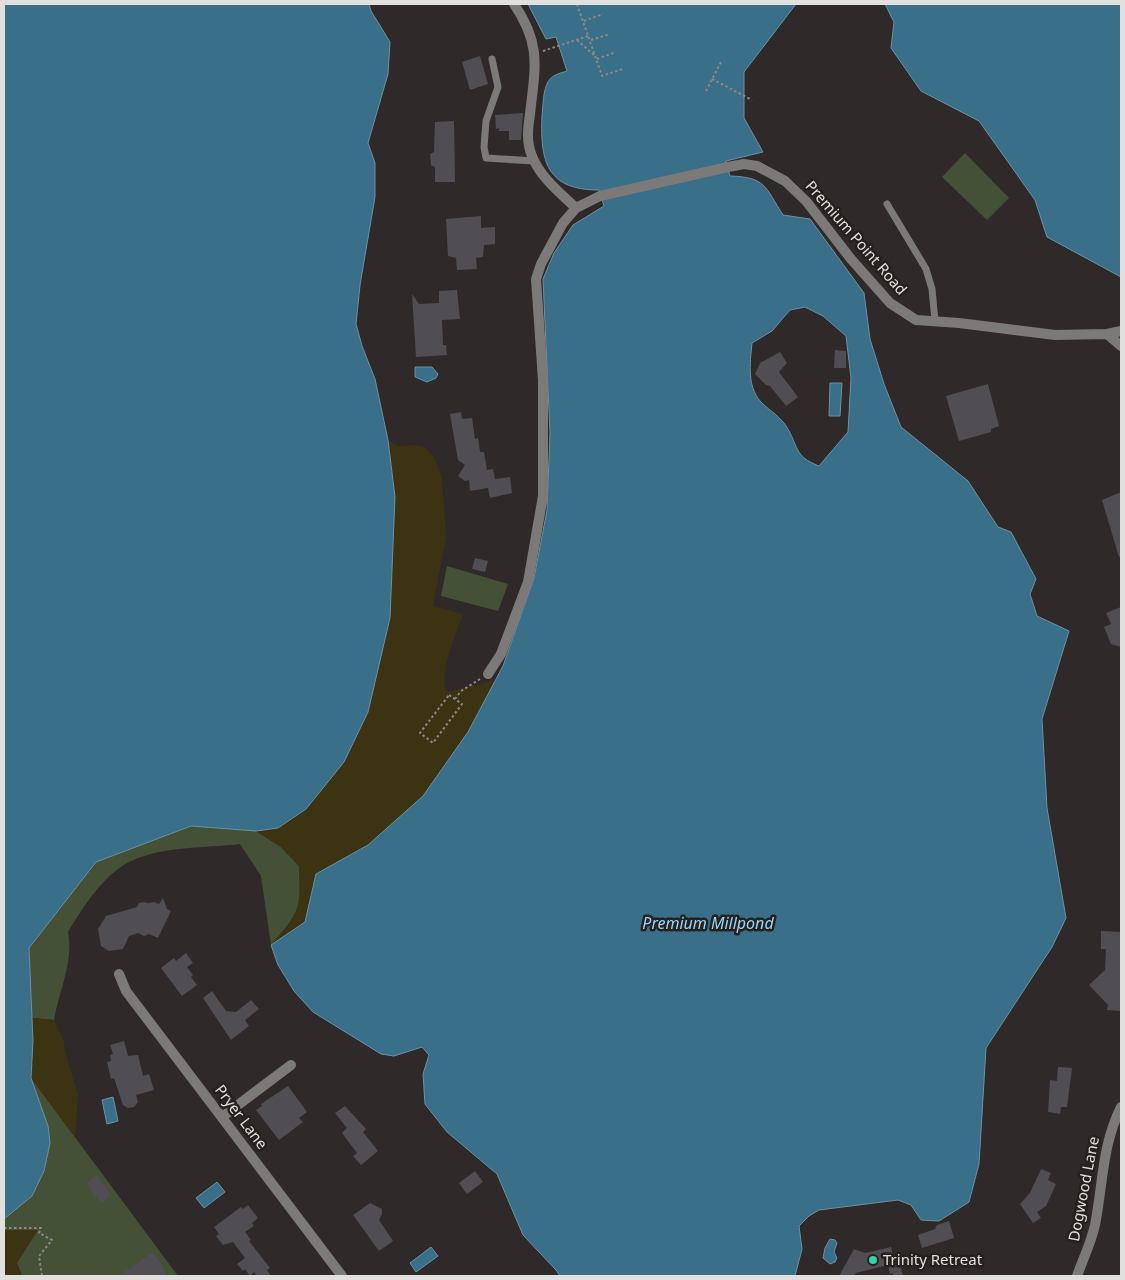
<svg xmlns="http://www.w3.org/2000/svg" width="1125" height="1280" font-family="'Noto Sans',sans-serif">
<style>
.green{fill:#455137}
.sand{fill:#3b3312}
.water{fill:#3a6f8a;stroke:#6c91a3;fill-rule:evenodd}
.building{fill:#504e53}
.lines{fill:none;stroke-linecap:round;stroke-linejoin:round}
.path{stroke:#8c8887;stroke-width:2;stroke-dasharray:2.5 2.5;stroke-linecap:butt}
.lane{stroke:#7c7a78;stroke-width:7}
.street{stroke:#7c7a78;stroke-width:10}
.poi-dot{fill:#31d4a9;stroke:#25211f;stroke-width:2}
.labels{text-anchor:middle;stroke-width:5;stroke-linejoin:round;paint-order:stroke}
.street-label{font-size:15px;fill:#e2e0de;stroke:#25211f}
.poi-label{font-size:15px;fill:#e2e0de;stroke:#25211f;text-anchor:start}
.water-label{font-size:16px;font-style:italic;fill:#97d6f9;stroke:#25211f}
</style>
<rect width="100%" height="100%" fill="#2f2a29"/>
<path class="green" d="M 965,153 L 1009,198 L 987,220 L 942,177 Z
M 447,566 L 508,584 L 498,611 L 441,596 Z
M 191,826 L 256,831 L 281,847 L 299,866 C 301,910 300,912 271,945 L 261,876 L 240,844 C 205,848 163,846 131,861 C 103,875 84,906 68,932 C 74,962 59,990 54,1020 L 32,1018 L 29,948 L 96,862 Z
M 31,1078 L 178,1276 L 22,1276 L 4,1230 L 4,1174 Z"/>
<path class="sand" d="M 388,440 L 398,446 L 418,445 L 427,449 L 434,457 L 442,478 L 446,537 L 433,606 L 463,614 C 457,632 437,677 447,692 L 496,680 L 468,732 L 423,796 L 368,845 L 316,874 L 305,922 L 271,945 C 300,913 301,910 299,866 L 281,847 L 256,831 L 278,828 L 344,762 L 368,712 L 390,618 L 395,497 Z
M 32,1018 L 54,1020 L 63,1039 L 67,1059 L 78,1094 L 75,1137 L 31,1078 Z
M 4,1230 L 38,1230 L 17,1263 L 22,1276 L 4,1276 Z"/>
<path class="water" d="M 4,4 L 369,4 L 371,11 L 390,42 L 388,74 L 368,143 L 375,163 L 375,197 L 360,285 L 356,324 L 362,346 L 375,379 L 388,440 L 395,497 L 390,618 L 368,712 L 344,762 L 306,809 L 278,828 L 256,831 L 191,826 L 96,862 L 29,948 L 33,1041 L 31,1078 L 48,1126 L 50,1143 L 44,1171 L 32,1196 L 4,1219 Z
M 528,4 L 796,4 L 744,72 L 744,118 L 763,152 L 726,161 L 730,176 C 766,177 765,187 783,215 L 810,219 L 864,293 L 870,339 L 884,384 L 901,427 L 968,481 L 998,527 L 1011,532 L 1036,579 L 1030,594 L 1037,616 L 1069,631 L 1042,719 L 1047,808 L 1066,918 L 1052,947 L 986,1048 L 979,1164 L 969,1202 L 939,1221 L 921,1220 L 911,1205 L 898,1200 L 819,1210 L 809,1216 L 799,1226 L 802,1249 L 795,1276 L 560,1276 L 556,1270 L 523,1235 L 497,1174 L 447,1132 L 425,1104 L 423,1074 L 429,1055 L 422,1047 L 394,1056 L 381,1054 L 313,1012 L 294,991 L 278,965 L 271,945 L 305,922 L 316,874 L 368,845 L 423,796 L 468,732 L 503,666 L 534,578 L 547,510 L 550,433 L 543,279 L 554,253 L 573,225 L 604,206 L 599,190 C 547,190 540,162 542,116 C 543,107 543,90 548,82 C 551,75 561,73 567,71 L 556,37 L 546,39 ZM 805,307 L 823,316 L 846,336 L 851,378 L 848,432 L 819,466 C 793,456 799,446 786,426 C 781,418 771,411 764,405 C 746,389 750,364 752,343 L 772,331 L 790,310 Z
M 885,4 L 1121,4 L 1121,277 L 1047,237 L 1035,200 L 979,121 L 921,91 L 891,48 L 894,22 Z
M 415,367 L 432,367 L 438,374 L 436,378 L 427,382 L 415,377 Z
M 830,383 L 842,383 L 840,416 L 829,416 Z
M 113,1097 L 118,1121 L 107,1124 L 102,1100 Z
M 217,1182 L 225,1192 L 204,1208 L 196,1198 Z
M 830,1239 L 835,1240 L 837,1243 L 834,1252 L 837,1258 L 835,1262 L 830,1264 L 823,1258 L 825,1248 Z
M 431,1247 L 438,1256 L 416,1272 L 410,1263 Z"/>
<path class="building" d="M 480,56 L 488,84 L 470,90 L 462,62 Z
M 523,113 L 521,140 L 509,140 L 509,131 L 499,131 L 499,128 L 496,129 L 495,115 Z
M 454,121 L 455,182 L 435,182 L 435,167 L 431,165 L 430,154 L 434,152 L 435,122 Z
M 481,216 L 481,228 L 495,227 L 495,244 L 484,245 L 483,257 L 476,258 L 477,269 L 457,270 L 456,258 L 448,256 L 446,219 Z
M 457,290 L 460,319 L 442,320 L 443,345 L 446,345 L 447,355 L 416,357 L 412,294 L 419,304 L 439,303 L 439,291 Z
M 835,350 L 846,351 L 846,368 L 834,368 Z
M 780,352 L 787,363 L 779,372 L 798,397 L 786,406 L 770,386 L 766,385 L 755,374 L 760,363 Z
M 988,384 L 999,426 L 991,429 L 991,432 L 959,441 L 946,396 Z
M 461,412 L 462,419 L 472,418 L 475,439 L 478,438 L 480,452 L 484,452 L 487,470 L 493,469 L 495,479 L 510,477 L 512,493 L 490,498 L 488,488 L 470,491 L 469,480 L 465,481 L 458,476 L 465,465 L 458,460 L 450,414 Z
M 1121,492 L 1121,556 L 1119,557 L 1102,500 Z
M 475,558 L 488,561 L 485,572 L 472,569 Z
M 1121,607 L 1121,647 L 1111,644 L 1104,627 L 1111,624 L 1106,613 Z
M 163,898 L 167,909 L 171,911 L 158,938 L 149,934 L 144,936 L 138,933 L 129,936 L 123,949 L 109,951 L 101,946 L 98,929 L 106,916 L 137,907 L 139,903 L 144,902 L 148,903 L 154,902 L 159,904 Z
M 1101,931 L 1120,932 L 1121,1011 L 1107,1010 L 1108,1005 L 1089,985 L 1105,970 L 1106,949 L 1101,949 Z
M 186,953 L 193,963 L 187,967 L 193,975 L 191,977 L 197,985 L 182,996 L 161,968 L 174,958 L 176,961 Z
M 212,991 L 226,1011 L 236,1012 L 251,1000 L 259,1009 L 245,1020 L 249,1026 L 231,1040 L 203,998 Z
M 124,1041 L 128,1056 L 138,1055 L 143,1076 L 149,1074 L 154,1090 L 136,1095 L 138,1102 L 134,1107 L 128,1108 L 123,1105 L 114,1078 L 111,1079 L 107,1062 L 111,1061 L 110,1055 L 113,1054 L 110,1045 Z
M 1058,1067 L 1072,1068 L 1067,1107 L 1061,1107 L 1060,1114 L 1048,1112 L 1050,1080 L 1057,1081 Z
M 288,1086 L 307,1112 L 299,1118 L 303,1122 L 279,1140 L 256,1110 L 262,1106 L 261,1104 Z
M 345,1106 L 366,1129 L 363,1132 L 378,1151 L 361,1165 L 353,1156 L 357,1153 L 342,1133 L 347,1128 L 335,1113 Z
M 1041,1169 L 1051,1173 L 1048,1180 L 1056,1184 L 1046,1206 L 1037,1212 L 1041,1218 L 1033,1223 L 1020,1204 L 1030,1193 Z
M 475,1171 L 483,1182 L 467,1194 L 459,1183 Z
M 97,1175 L 111,1195 L 101,1203 L 96,1196 L 94,1197 L 87,1182 Z
M 370,1203 L 382,1209 L 382,1214 L 379,1220 L 393,1241 L 379,1251 L 353,1215 Z
M 248,1205 L 258,1218 L 252,1223 L 254,1226 L 245,1232 L 251,1240 L 249,1241 L 270,1268 L 267,1270 L 271,1276 L 257,1276 L 254,1272 L 250,1276 L 245,1269 L 243,1271 L 237,1264 L 245,1258 L 233,1242 L 223,1245 L 216,1236 L 219,1234 L 214,1227 L 241,1207 L 243,1209 Z
M 949,1221 L 954,1238 L 922,1248 L 918,1235 L 935,1229 L 937,1225 Z
M 891,1247 L 894,1259 L 898,1258 L 903,1276 L 893,1276 L 893,1273 L 890,1274 L 888,1265 L 856,1273 L 854,1276 L 839,1276 L 854,1249 L 865,1253 Z
M 153,1252 L 168,1276 L 119,1276 Z"/>
<g class="lines">
<path class="path" d="M 577,4 L 602,76 L 623,69
M 584,21 L 603,14
M 577,40 L 594,55
M 591,40 L 610,34
M 543,51 L 588,36
M 597,59 L 616,52
M 712,79 L 752,100
M 706,91 L 721,62
M 449,695 L 462,704 L 433,743 L 420,733 Z
M 455,699 L 461,691 L 480,679
M 4,1228 L 41,1228 L 39,1233 L 52,1240 L 39,1256 L 42,1276"/>
<path class="lane" d="M 492,59 L 498,87 L 486,121 L 484,147 L 486,158 L 534,161
M 887,204 L 926,269 L 932,289 L 935,321"/>
<path class="street" d="M 514,4 C 542,45 535,68 530,114 C 528,128 526,142 532,156 C 540,177 560,193 576,208
M 1107,334 L 1121,346
M 488,674 L 501,654 L 528,582 L 543,496 L 543,380 L 536,279 L 541,264 L 563,223 L 576,208 L 600,196 L 728,167 L 744,164 L 757,166 L 785,181 L 806,201 L 851,259 L 890,303 L 916,320 L 959,323 L 1055,335 L 1107,334 L 1121,331
M 119,974 L 126,991 L 342,1276
M 222,1117 L 291,1065
M 1077,1276 C 1083,1259 1091,1243 1095,1225 C 1103,1184 1102,1145 1121,1107"/>
</g>
<circle class="poi-dot" cx="873" cy="1260" r="5"/>
<g class="labels">
<g class="street-label">
<text transform="translate(856 238) rotate(49)" y="5">Premium Point Road</text>
<text transform="translate(241 1117) rotate(53)" y="5">Pryer Lane</text>
<text transform="translate(1084 1189) rotate(-79)" y="5">Dogwood Lane</text>
</g>
<g class="poi-label">
<text x="883" y="1265">Trinity Retreat</text>
</g>
<g class="water-label">
<text x="708" y="929">Premium Millpond</text>
</g>
</g>
<rect width="1125" height="1280" fill="none" stroke="#e2e0de" stroke-width="10"/>
</svg>
